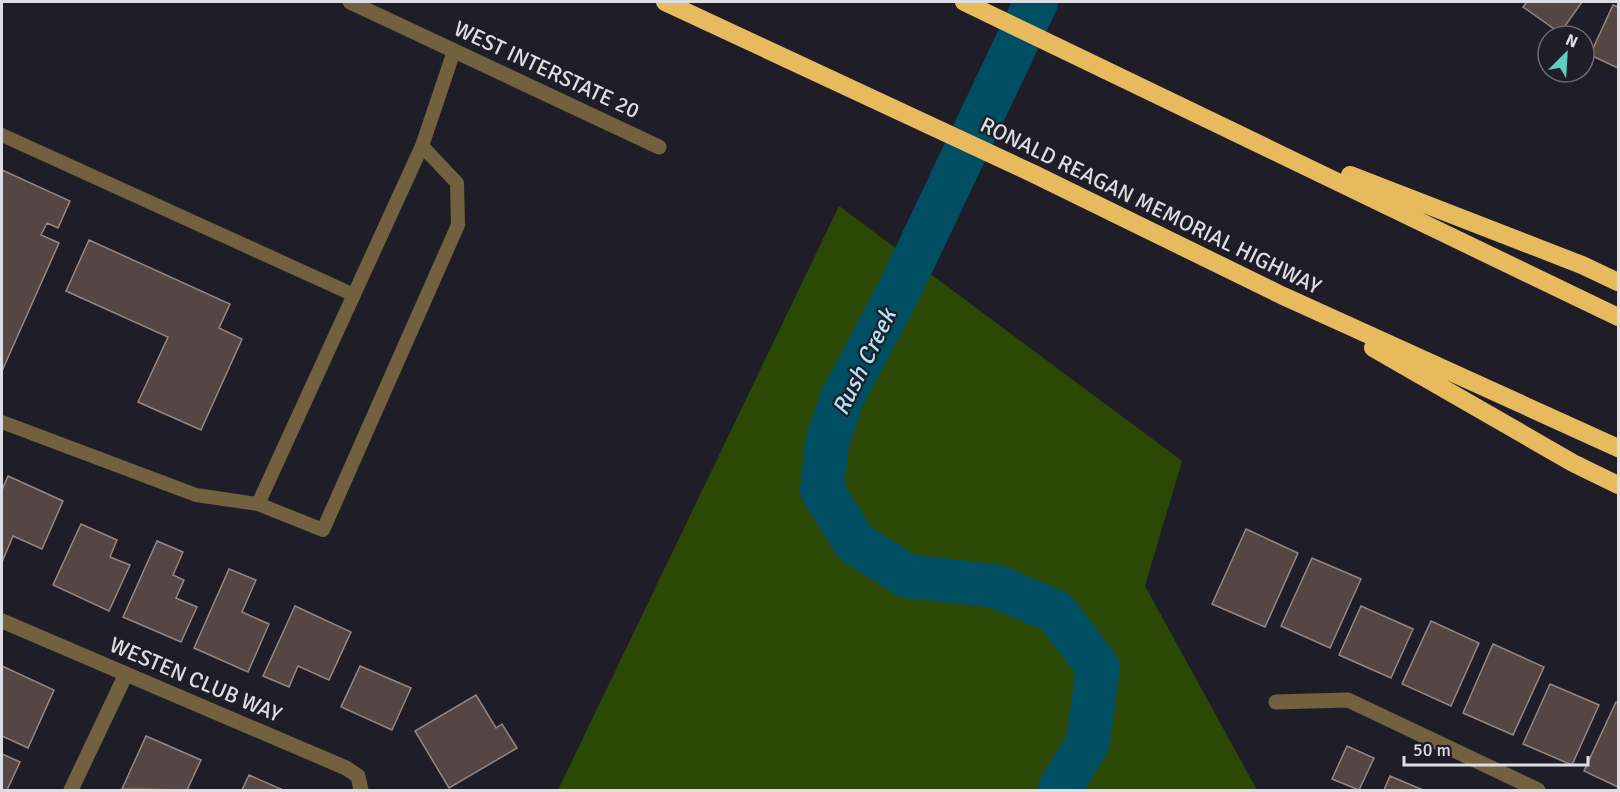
<svg xmlns="http://www.w3.org/2000/svg" width="1620" height="792" font-family="Signika,sans-serif">
<style>
.green{fill:#2c4805}
.lines{fill:none;stroke-linecap:round;stroke-linejoin:round}
.river{stroke:#004e62;stroke-width:44}
.building{fill:#534644;stroke:#958684;stroke-width:1.5}
.lane{stroke:#72613e;stroke-width:14}
.street{stroke:#72613e;stroke-width:15}
.highway{stroke:#e7bb5d;stroke-width:18}
.labels{text-anchor:middle;stroke-width:4.5;stroke-linejoin:round;paint-order:stroke}
.street-label{font-size:22px;fill:#dddde3;stroke:#1f1e28}
.water-label{font-size:24px;font-style:italic;fill:#afe4f8;stroke:#1f1e28}
</style>
<rect width="100%" height="100%" fill="#1f1e28"/>
<path class="green" d="M 839,206 L 1182,461 L 1145,586 L 1257,790 L 558,790 Z"/>
<g class="lines">
<path class="river" d="M 1036,2 L 900,289 L 842,398 L 827,443 L 822,490 L 855,543 L 907,576 L 995,586 L 1056,612 L 1098,667 L 1088,742 L 1059,790"/>
</g>
<path class="building" d="M 1527,2 L 1582,2 L 1560,33 L 1523,7 Z
M 1613,5 L 1618,7 L 1618,68 L 1590,55 Z
M 2,170 L 70,201 L 58,228 L 47,223 L 41,235 L 59,243 L 2,371 Z
M 89,240 L 230,304 L 219,328 L 242,339 L 201,430 L 138,402 L 168,337 L 66,291 Z
M 8,476 L 63,501 L 42,549 L 13,536 L 2,562 L 2,490 Z
M 81,524 L 117,540 L 110,557 L 130,565 L 109,611 L 53,585 Z
M 1246,529 L 1298,553 L 1265,627 L 1212,604 Z
M 157,541 L 183,552 L 173,575 L 184,580 L 176,598 L 197,607 L 181,642 L 123,617 Z
M 1312,558 L 1361,579 L 1330,648 L 1281,626 Z
M 229,569 L 256,580 L 242,612 L 269,624 L 248,672 L 194,648 Z
M 295,606 L 351,632 L 329,680 L 298,666 L 289,687 L 263,676 Z
M 1361,606 L 1413,629 L 1391,678 L 1339,655 Z
M 1431,621 L 1479,643 L 1451,706 L 1402,684 Z
M 1493,644 L 1544,667 L 1513,735 L 1463,713 Z
M 2,666 L 54,690 L 28,748 L 2,736 Z
M 360,666 L 411,688 L 392,730 L 341,707 Z
M 1550,684 L 1599,705 L 1572,765 L 1523,744 Z
M 476,695 L 496,728 L 502,724 L 517,748 L 449,788 L 415,731 Z
M 1616,702 L 1618,703 L 1618,787 L 1584,771 Z
M 146,736 L 201,760 L 187,790 L 122,789 Z
M 1347,746 L 1374,758 L 1359,790 L 1332,779 Z
M 2,754 L 20,762 L 7,790 L 2,790 Z
M 249,775 L 283,790 L 242,790 Z
M 1390,776 L 1423,790 L 1384,790 Z"/>
<g class="lines">
<path class="lane" d="M 2,135 L 354,295
M 422,146 L 457,183 L 458,225 L 323,530 L 258,504 L 422,146 L 454,51
M 2,422 L 196,495 L 258,504"/>
<path class="street" d="M 350,2 L 659,147
M 2,621 L 346,768 L 358,776 L 361,790
M 1276,702 L 1348,700 L 1538,790
M 71,790 L 126,674"/>
<path class="highway" d="M 665,2 L 1034,174 L 1281,295 L 1618,448
M 964,2 L 1618,317
M 1350,175 L 1582,265 L 1618,282
M 1373,348 L 1573,463 L 1618,485"/>
</g>
<g class="labels">
<g class="street-label">
<text transform="translate(547 69) rotate(25)" y="8">WEST INTERSTATE 20</text>
<text transform="translate(1151 205) rotate(26)" y="8">RONALD REAGAN MEMORIAL HIGHWAY</text>
<text transform="translate(196 679) rotate(23)" y="8">WESTEN CLUB WAY</text>
</g>
<g class="water-label">
<text transform="translate(864 362) rotate(-64)" y="8">Rush Creek</text>
</g>
</g>
<rect width="1620" height="792" fill="none" stroke="#dddde3" stroke-width="6"/>
<g transform="translate(1566 54) rotate(24)"><circle r="28" fill="#1f1e28" stroke="#6b6a73" stroke-width="1.5"/>
<path d="M0-4.5L10 22L0 15L-10 22Z" fill="#5cceba"/>
<text y="-9" font-size="16" font-weight="bold" text-anchor="middle" fill="#dddde3">N</text>
</g>
<path d="M1404 756v9h184v-9" fill="none" stroke="#dddde3" stroke-width="3"/>
<text x="1413" y="756" font-size="18" fill="#dddde3" stroke="#1f1e28" stroke-width="4.5" paint-order="stroke">50 m</text>
</svg>
